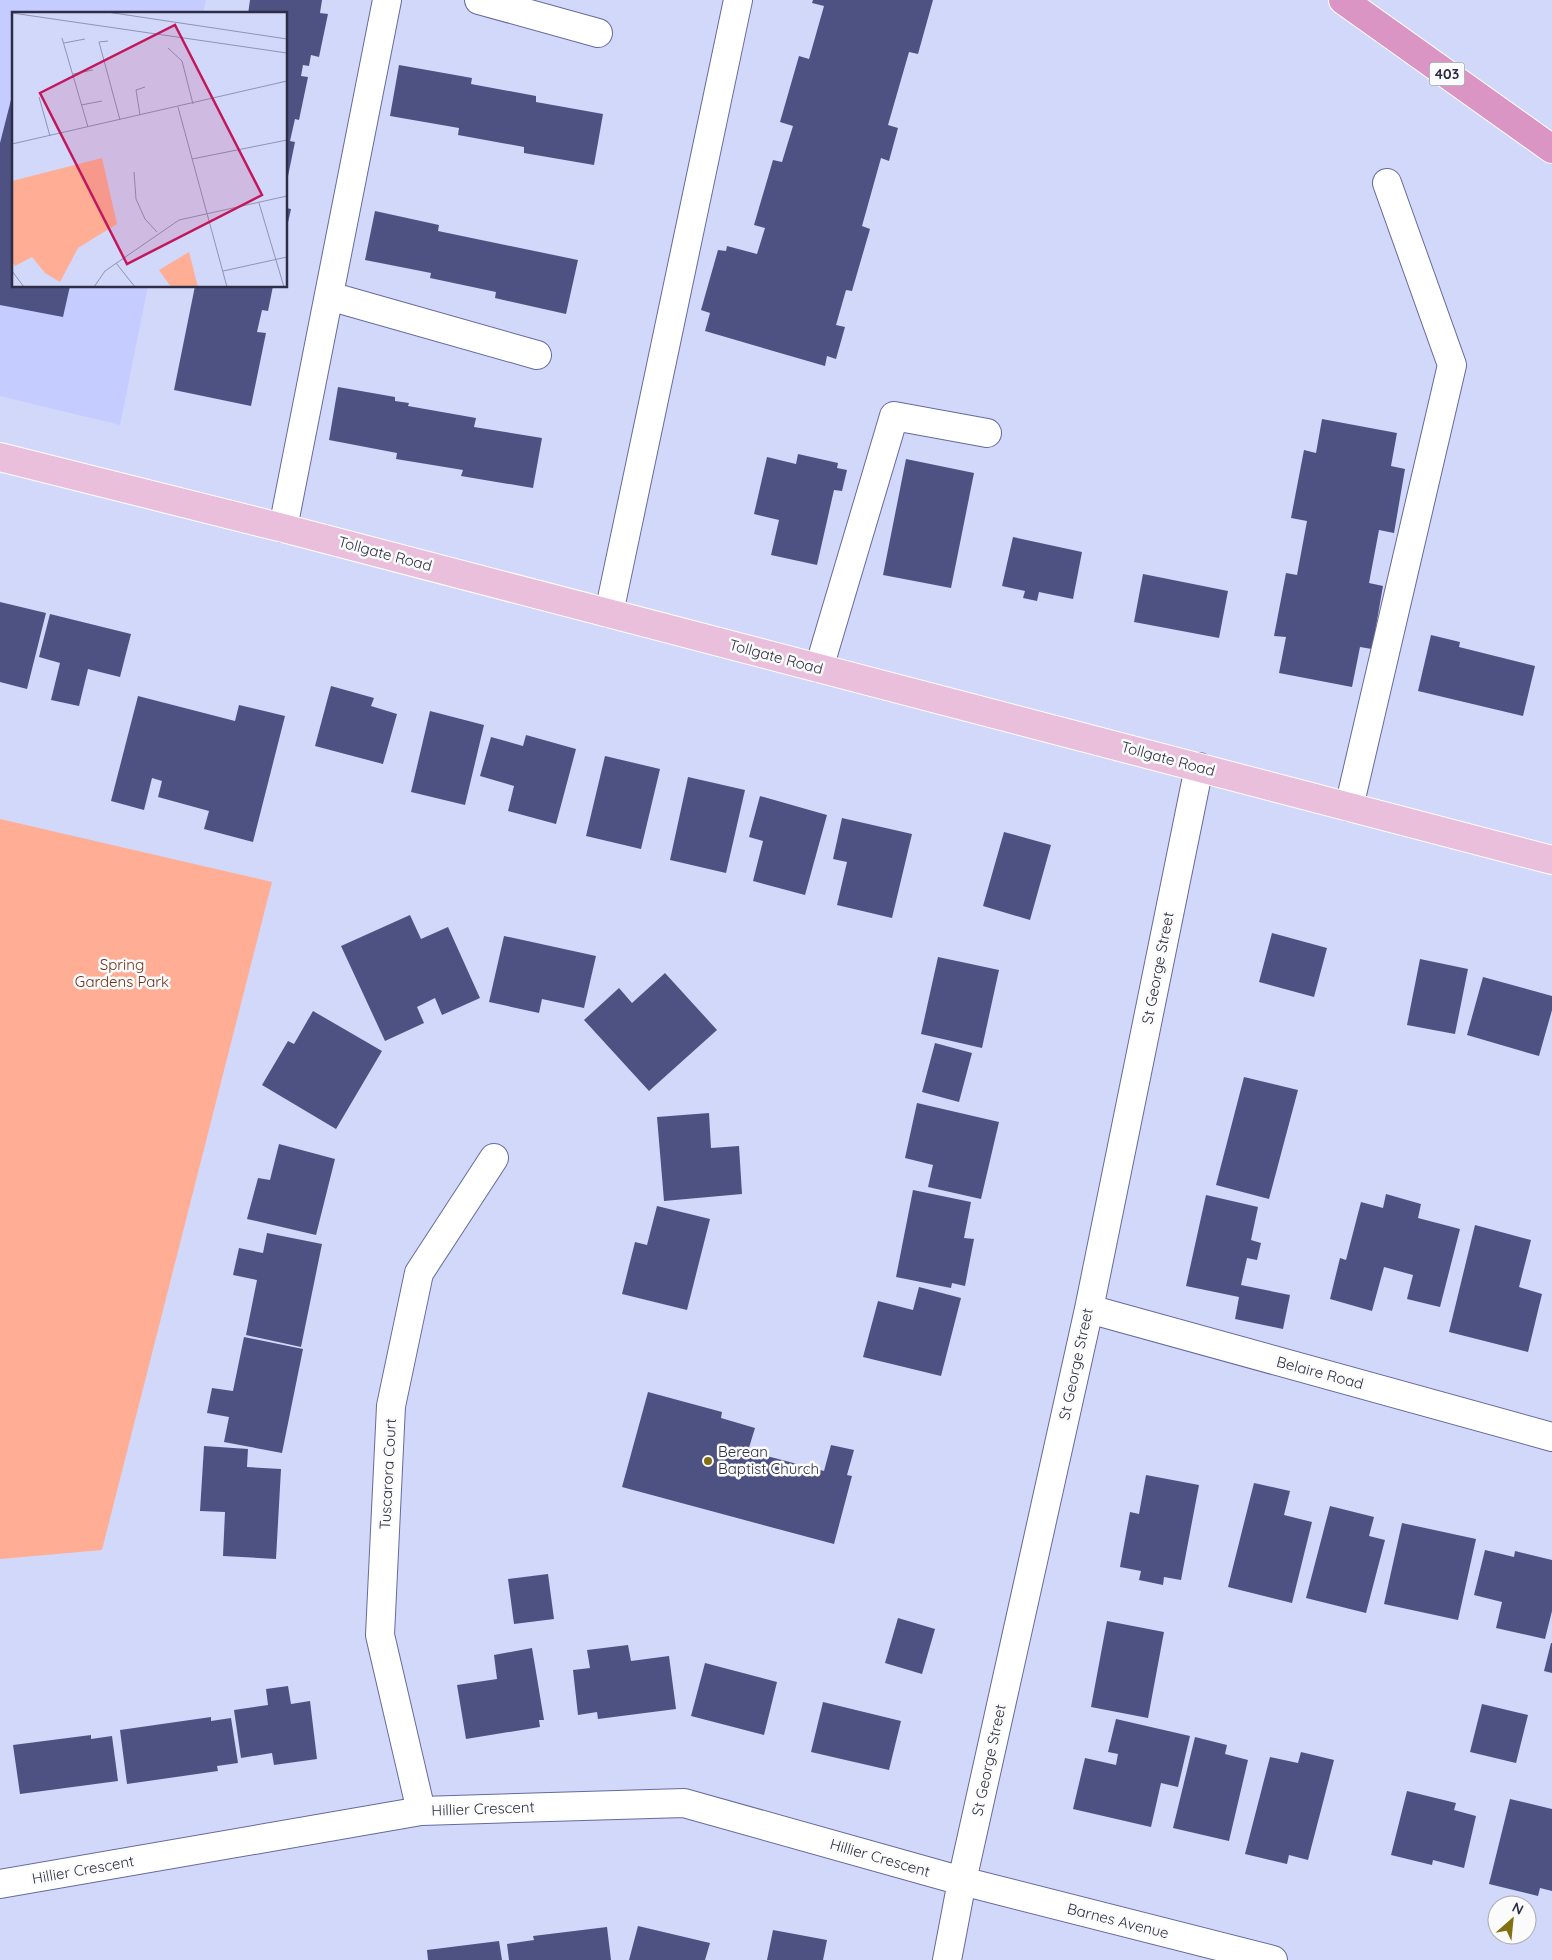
<svg xmlns="http://www.w3.org/2000/svg" width="1552" height="1960" font-family="Quicksand,sans-serif">
<style>
.built{fill:#c5ccff}
.green{fill:#ffae95}
.building{fill:#4e5283}
.lines{fill:none;stroke-linecap:round;stroke-linejoin:round}
.minor-casing{stroke:#656a9d;stroke-width:30}
.major-casing{stroke:#fff;stroke-width:30}
.highway-casing{stroke:#fff;stroke-width:30}
.minor{stroke:#fff;stroke-width:28}
.major{stroke:#e9bfdc;stroke-width:28}
.highway{stroke:#da95c5;stroke-width:28}
.poi-dot{fill:#807010;stroke:#fbfbfb;stroke-width:2}
.labels{text-anchor:middle;stroke-width:5;stroke-linejoin:round;paint-order:stroke}
.shield{fill:#fbfbfb;stroke:#696c7b;stroke-width:1}
.shield-label{font-size:14px;font-weight:bold;fill:#2b2e44}
.street-label{font-size:15px;fill:#2b2e44;stroke:#fbfbfb}
.park-label{font-size:15px;fill:#6e2f19;stroke:#fbfbfb}
.poi-label{font-size:15px;fill:#2b2e44;stroke:#fbfbfb;text-anchor:start}
.inset-road{fill:none;stroke:#8f94b1;stroke-width:1}
.view{fill:#c2185b;fill-opacity:0.15;stroke:#c2185b;stroke-width:2.5}
.inset-edge{fill:none;stroke:#2b2e44;stroke-width:2.5}
</style>
<rect width="100%" height="100%" fill="#d2d8fa"/>
<path class="built" d="M 0,0 L 206,0 L 203,14 L 14,14 L 14,286 L 148,286 L 120,425 L 0,396 Z"/>
<path class="green" d="M 0,819 L 272,882 L 102,1550 L 0,1559 Z"/>
<path class="building" d="M 250,0 L 322,0 L 320,13 L 328,14 L 319,57 L 311,55 L 309,66 L 303,65 L 301,76 L 308,77 L 299,120 L 295,119 L 290,141 L 295,142 L 287,181 L 286,14 L 248,14 Z
M 813,0 L 933,0 L 918,54 L 909,52 L 888,125 L 898,128 L 889,161 L 881,158 L 862,226 L 870,229 L 852,291 L 846,290 L 836,325 L 845,327 L 836,359 L 827,356 L 825,366 L 705,331 L 710,313 L 701,310 L 718,250 L 726,251 L 727,246 L 757,254 L 765,228 L 754,225 L 773,160 L 782,162 L 793,126 L 780,122 L 799,56 L 809,59 L 824,6 L 812,3 Z
M 399,65 L 472,78 L 471,84 L 536,96 L 536,102 L 603,114 L 594,165 L 524,153 L 524,147 L 458,135 L 459,128 L 390,116 Z
M 13,92 L 14,286 L 70,286 L 63,317 L 0,305 L 0,143 Z
M 286,208 L 291,209 L 287,227 L 286,227 Z
M 375,211 L 439,225 L 438,231 L 578,260 L 566,314 L 495,298 L 496,292 L 430,278 L 431,273 L 365,260 Z
M 195,286 L 273,286 L 268,311 L 262,310 L 257,332 L 266,333 L 251,406 L 174,390 Z
M 338,387 L 395,397 L 395,401 L 409,403 L 408,406 L 476,418 L 474,427 L 542,438 L 533,488 L 461,476 L 463,470 L 396,459 L 397,453 L 329,440 Z
M 1322,419 L 1397,433 L 1391,466 L 1405,469 L 1394,533 L 1379,530 L 1369,583 L 1383,586 L 1372,649 L 1360,647 L 1352,687 L 1279,673 L 1286,637 L 1274,636 L 1286,573 L 1297,575 L 1307,521 L 1291,518 L 1304,450 L 1316,453 Z
M 798,454 L 838,463 L 837,468 L 847,470 L 842,491 L 834,490 L 817,565 L 771,555 L 779,520 L 754,514 L 767,457 L 796,464 Z
M 906,459 L 974,473 L 951,588 L 883,575 Z
M 1013,537 L 1082,552 L 1073,599 L 1039,592 L 1037,601 L 1023,598 L 1025,591 L 1002,586 Z
M 1143,574 L 1228,591 L 1219,638 L 1134,622 Z
M 0,602 L 46,613 L 27,689 L 0,682 Z
M 50,614 L 131,634 L 120,677 L 88,669 L 79,706 L 51,700 L 60,663 L 39,657 Z
M 1431,635 L 1460,642 L 1459,647 L 1535,666 L 1523,716 L 1418,691 Z
M 331,686 L 374,698 L 371,706 L 397,714 L 383,764 L 315,746 Z
M 138,696 L 235,721 L 239,705 L 285,716 L 253,842 L 204,829 L 209,811 L 158,797 L 162,781 L 152,778 L 144,810 L 111,801 Z
M 430,711 L 484,725 L 465,805 L 411,792 Z
M 526,735 L 576,749 L 556,824 L 508,811 L 514,786 L 480,776 L 491,737 L 523,746 Z
M 605,756 L 660,769 L 641,849 L 586,836 Z
M 688,777 L 745,790 L 726,873 L 670,860 Z
M 760,796 L 827,815 L 805,895 L 753,881 L 763,841 L 749,837 Z
M 842,818 L 912,834 L 892,918 L 837,905 L 847,862 L 833,859 Z
M 1004,832 L 1051,845 L 1030,920 L 983,906 Z
M 410,915 L 421,939 L 448,927 L 480,998 L 442,1015 L 435,998 L 417,1007 L 424,1023 L 385,1041 L 341,946 Z
M 1272,933 L 1327,948 L 1314,997 L 1259,982 Z
M 504,936 L 596,956 L 584,1008 L 542,999 L 539,1013 L 489,1002 Z
M 938,957 L 999,970 L 982,1048 L 921,1034 Z
M 1420,959 L 1468,969 L 1455,1034 L 1407,1025 Z
M 665,973 L 717,1030 L 649,1091 L 584,1020 L 619,988 L 632,1003 Z
M 1483,977 L 1552,996 L 1552,1010 L 1539,1056 L 1467,1035 Z
M 313,1011 L 382,1051 L 336,1129 L 262,1085 L 288,1041 L 294,1044 Z
M 935,1043 L 972,1053 L 959,1102 L 922,1092 Z
M 1244,1077 L 1298,1090 L 1269,1199 L 1216,1185 Z
M 917,1103 L 999,1122 L 981,1199 L 928,1187 L 933,1165 L 905,1158 Z
M 709,1113 L 711,1148 L 739,1146 L 742,1194 L 664,1201 L 657,1117 Z
M 279,1144 L 335,1159 L 316,1235 L 247,1219 L 258,1178 L 270,1180 Z
M 913,1190 L 971,1202 L 964,1238 L 974,1239 L 965,1286 L 952,1283 L 951,1288 L 896,1277 Z
M 1386,1194 L 1421,1204 L 1418,1218 L 1460,1229 L 1440,1307 L 1407,1299 L 1413,1275 L 1384,1267 L 1372,1311 L 1330,1299 L 1340,1258 L 1346,1260 L 1361,1202 L 1383,1208 Z
M 1206,1195 L 1258,1207 L 1251,1240 L 1261,1243 L 1257,1260 L 1247,1258 L 1241,1285 L 1290,1295 L 1283,1329 L 1235,1319 L 1239,1297 L 1186,1286 Z
M 657,1206 L 710,1219 L 687,1310 L 622,1294 L 635,1242 L 647,1245 Z
M 1475,1225 L 1531,1240 L 1519,1287 L 1542,1294 L 1528,1352 L 1449,1332 Z
M 267,1233 L 322,1244 L 301,1347 L 246,1335 L 257,1280 L 233,1275 L 239,1248 L 263,1253 Z
M 919,1287 L 961,1298 L 941,1376 L 863,1357 L 878,1301 L 913,1310 Z
M 244,1337 L 303,1349 L 282,1453 L 224,1442 L 229,1417 L 207,1413 L 212,1388 L 233,1391 Z
M 648,1392 L 722,1412 L 721,1418 L 755,1428 L 748,1451 L 824,1471 L 831,1445 L 854,1450 L 847,1475 L 852,1476 L 834,1544 L 622,1487 Z
M 204,1446 L 248,1449 L 247,1467 L 281,1469 L 276,1559 L 223,1556 L 225,1512 L 200,1511 Z
M 1146,1475 L 1199,1485 L 1181,1580 L 1164,1577 L 1163,1585 L 1139,1580 L 1141,1571 L 1120,1567 L 1130,1512 L 1139,1514 Z
M 1254,1483 L 1290,1491 L 1284,1515 L 1312,1522 L 1292,1603 L 1228,1587 Z
M 1330,1506 L 1374,1517 L 1369,1536 L 1385,1540 L 1366,1613 L 1306,1598 Z
M 1402,1523 L 1476,1539 L 1458,1620 L 1384,1604 Z
M 1485,1550 L 1514,1557 L 1515,1551 L 1552,1560 L 1552,1611 L 1545,1639 L 1496,1628 L 1502,1602 L 1474,1595 Z
M 548,1574 L 554,1619 L 514,1624 L 508,1579 Z
M 898,1618 L 935,1629 L 922,1674 L 885,1663 Z
M 1107,1621 L 1164,1632 L 1148,1718 L 1091,1707 Z
M 1551,1643 L 1552,1643 L 1552,1673 L 1544,1671 Z
M 628,1645 L 631,1661 L 669,1656 L 676,1709 L 598,1719 L 597,1712 L 578,1715 L 573,1670 L 590,1668 L 587,1650 Z
M 532,1648 L 544,1720 L 539,1720 L 540,1727 L 466,1739 L 457,1685 L 497,1679 L 494,1655 Z
M 705,1663 L 777,1682 L 764,1735 L 691,1716 Z
M 288,1686 L 291,1704 L 310,1701 L 317,1759 L 274,1765 L 272,1753 L 241,1758 L 234,1710 L 268,1705 L 266,1689 Z
M 823,1702 L 901,1721 L 889,1770 L 811,1752 Z
M 1482,1704 L 1528,1715 L 1516,1763 L 1470,1752 Z
M 211,1717 L 211,1721 L 231,1718 L 238,1763 L 217,1766 L 218,1771 L 127,1784 L 120,1730 Z
M 1116,1719 L 1190,1736 L 1178,1787 L 1161,1783 L 1151,1827 L 1073,1809 L 1085,1758 L 1116,1765 L 1118,1754 L 1108,1752 Z
M 91,1735 L 91,1739 L 112,1736 L 118,1781 L 20,1794 L 13,1745 Z
M 1195,1737 L 1227,1745 L 1225,1754 L 1248,1760 L 1229,1841 L 1173,1828 Z
M 1301,1752 L 1334,1760 L 1308,1860 L 1289,1855 L 1287,1864 L 1245,1854 L 1270,1757 L 1298,1763 Z
M 1407,1791 L 1456,1803 L 1454,1810 L 1476,1816 L 1464,1868 L 1433,1860 L 1432,1865 L 1391,1855 Z
M 1510,1799 L 1552,1809 L 1552,1891 L 1540,1888 L 1538,1896 L 1489,1884 Z
M 638,1926 L 710,1943 L 705,1960 L 629,1960 Z
M 607,1927 L 611,1960 L 509,1960 L 507,1944 L 534,1940 L 533,1936 Z
M 773,1930 L 827,1940 L 823,1960 L 767,1960 Z
M 499,1941 L 502,1960 L 428,1960 L 427,1950 Z"/>
<g class="lines">
<defs>
<path id="minor" d="M 479,0 L 598,33
M 329,296 L 537,355
M 283,528 L 387,0
M 609,613 L 738,0
M 819,668 L 894,416 L 987,433
M 1349,807 L 1452,365 L 1387,183
M 1089,1309 L 1552,1437
M 421,1811 L 380,1635 L 391,1406 L 419,1273 L 494,1158
M 0,1884 L 421,1811 L 684,1803 L 962,1881 L 1273,1960
M 947,1960 L 962,1881 L 1089,1309 L 1199,767"/>
<path id="major" d="M 0,457 L 283,528 L 1552,860"/>
<path id="highway" d="M 1343,0 L 1552,149"/>
</defs>
<use href="#minor" class="minor-casing"/>
<use href="#major" class="major-casing"/>
<use href="#highway" class="highway-casing"/>
<use href="#minor" class="minor"/>
<use href="#major" class="major"/>
<use href="#highway" class="highway"/>
</g>
<circle class="poi-dot" cx="708" cy="1461" r="5"/>
<g class="labels">
<rect class="shield" x="1429.5" y="62.5" width="35" height="23" rx="4"/>
<g class="shield-label">
<text x="1447" y="79">403</text>
</g>
<g class="street-label">
<text transform="translate(385 554) rotate(15)" y="5">Tollgate Road</text>
<text transform="translate(776 657) rotate(15)" y="5">Tollgate Road</text>
<text transform="translate(1168 759) rotate(15)" y="5">Tollgate Road</text>
<text transform="translate(1158 968) rotate(-79)" y="5">St George Street</text>
<text transform="translate(1076 1364) rotate(-78)" y="5">St George Street</text>
<text transform="translate(1320 1373) rotate(15)" y="5">Belaire Road</text>
<text transform="translate(388 1474) rotate(-87)" y="5">Tuscarora Court</text>
<text transform="translate(989 1760) rotate(-78)" y="5">St George Street</text>
<text transform="translate(483 1809) rotate(-2)" y="5">Hillier Crescent</text>
<text transform="translate(880 1858) rotate(16)" y="5">Hillier Crescent</text>
<text transform="translate(83 1870) rotate(-10)" y="5">Hillier Crescent</text>
<text transform="translate(1118 1921) rotate(14)" y="5">Barnes Avenue</text>
</g>
<g class="park-label">
<text x="122" y="970">Spring<tspan x="122" dy="17">Gardens Park</tspan></text>
</g>
<g class="poi-label">
<text x="718" y="1457">Berean<tspan x="718" dy="17">Baptist Church</tspan></text>
</g>
</g>
<g transform="translate(12 12)">
<rect width="275" height="275" fill="#d2d8fa"/>
<path d="M 90,146 L 105,212 L 66,236 L 48,270 L 33,261 L 20,245 L 3,254 L 0,250 L 0,169 ZM 177,240 L 186,275 L 159,275 L 147,258 Z" fill="#ffae95"/>
<path class="inset-road" d="M 95,0 L 275,27M 0,1 L 275,41M 50,26 L 76,115M 96,29 L 87,30 L 108,108M 52,31 L 73,27M 156,36 L 170,49 L 181,92M 61,62 L 81,58M 27,85 L 38,124M 69,93 L 90,89M 166,95 L 215,275M 128,103 L 124,78 L 133,75M 0,132 L 275,69M 180,147 L 275,128M 122,160 L 124,187 L 133,207 L 145,220M 247,191 L 272,275M 104,251 L 123,275M 0,259 L 12,275M 211,259 L 275,245M 82,275 L 93,259 L 167,208 L 275,184"/>
<path class="view" d="M 163,13 L 250,183 L 115,252 L 28,81 Z"/>
<rect width="275" height="275" class="inset-edge"/>
</g>
<g transform="translate(1512 1920) rotate(27)"><circle r="24" fill="#fbfbfb" stroke="#a8a9b2"/>
<path d="M0-4L9 19L0 12L-9 19Z" fill="#807010"/>
<text y="-8" font-size="14" font-weight="bold" text-anchor="middle" fill="#2b2e44">N</text>
</g>
</svg>
